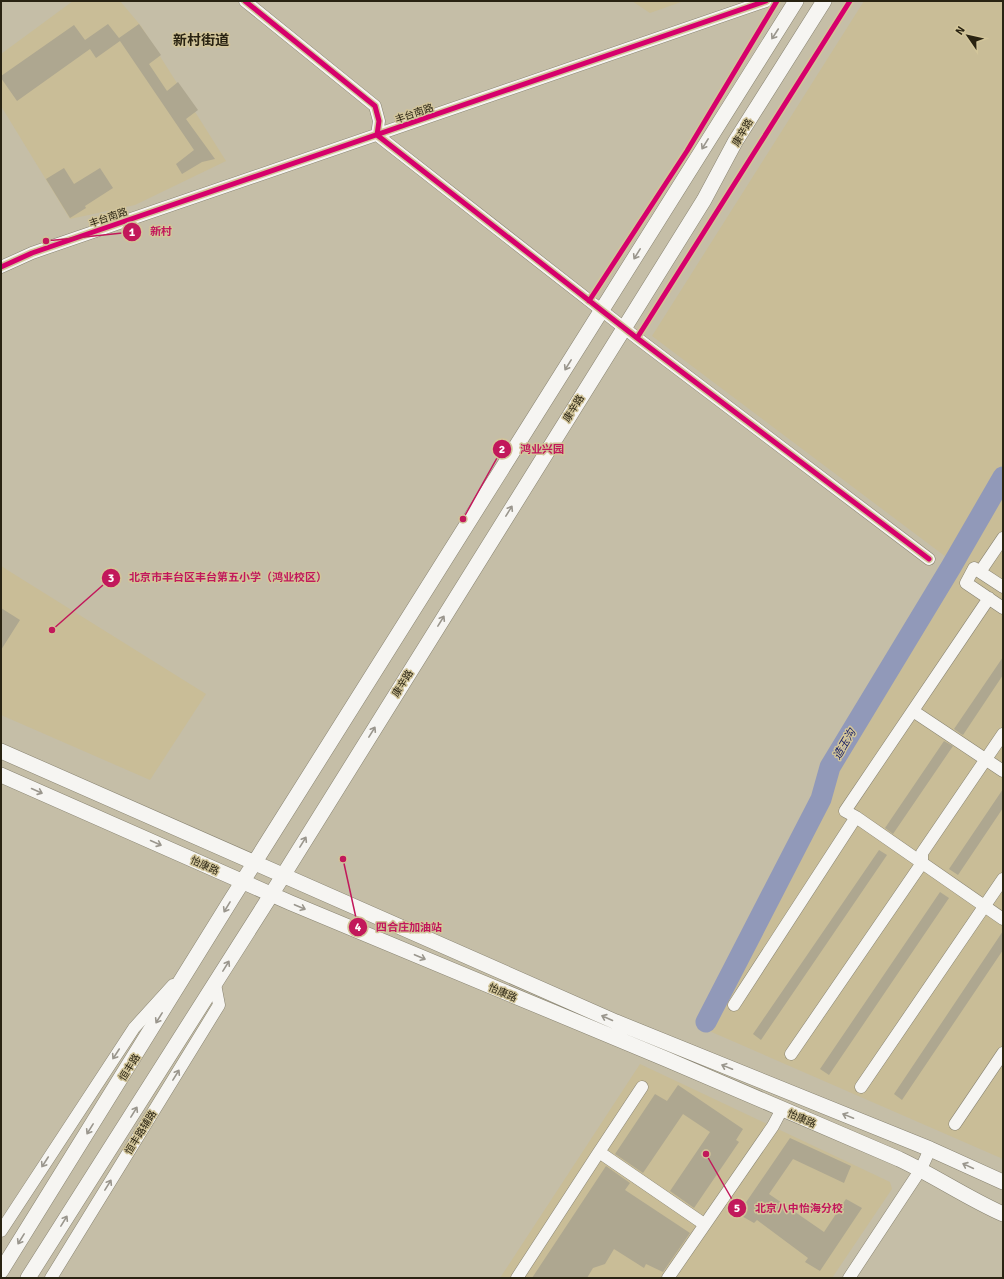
<svg xmlns="http://www.w3.org/2000/svg" width="1004" height="1279" font-family="Signika,'Noto Sans SC',sans-serif">
<style>
.built{fill:#c9bd97}
.lines{fill:none;stroke-linecap:round;stroke-linejoin:round}
.river{stroke:#9199b9;stroke-width:21}
.building{fill:#aea790}
.minor-casing{stroke:#888371;stroke-width:13}
.major-casing{stroke:#888371;stroke-width:16}
.minor{stroke:#f6f5f2;stroke-width:12}
.major{stroke:#f6f5f2;stroke-width:15}
.cycleway-casing{stroke:#d2c59a;stroke-width:8}
.cycleway{stroke:#d6006c;stroke-width:5}
.oneway{stroke:#9a968d}
.labels{text-anchor:middle;stroke-width:3;stroke-linejoin:round;paint-order:stroke}
.street-label{font-size:10px;fill:#292312;stroke:#d2c59a}
.water-label{font-size:11px;font-style:italic;fill:#1e2568;stroke:#d2c59a}
.district-label{font-size:14px;font-weight:bold;fill:#292312;stroke:#d2c59a}
.leader{fill:none;stroke:#c2185b;stroke-width:1.5}
.callout-dot{fill:#c2185b;stroke:#d2c59a;stroke-width:1.5}
.mark-label{font-size:12px;text-anchor:middle;font-weight:bold;fill:#fff}
.callout-label{font-size:11px;text-anchor:middle;font-weight:bold;fill:#c2185b;stroke:#d2c59a;stroke-width:3;stroke-linejoin:round;paint-order:stroke}
</style>
<rect width="100%" height="100%" fill="#c5bea7"/>
<path class="built" d="M 73,1 L 120,1 L 141,26 L 226,161 L 135,205 L 70,219 L 1,106 L 1,54 Z
M 632,1 L 684,1 L 650,13 Z
M 864,1 L 1003,1 L 1003,467 L 950,560 L 652,336 Z
M 1003,482 L 1003,1159 L 707,1030 L 829,802 L 834,773 Z
M 1,566 L 206,694 L 150,780 L 1,715 Z
M 640,1064 L 890,1182 L 892,1189 L 832,1278 L 500,1278 Z"/>
<g class="lines">
<path class="river" d="M 706,1022 L 821,799 L 830,767 L 951,567 L 1003,477"/>
</g>
<path class="building" d="M 108,24 L 119,38 L 139,24 L 161,55 L 149,64 L 167,91 L 178,82 L 198,110 L 186,119 L 215,159 L 202,162 L 182,174 L 176,164 L 194,150 L 120,41 L 96,58 L 90,49 L 17,101 L 1,78 L 1,76 L 74,25 L 85,40 Z
M 64,168 L 74,184 L 100,168 L 113,188 L 85,206 L 86,208 L 70,218 L 46,179 Z
M 1,608 L 20,620 L 1,650 Z
M 1003,657 L 1003,675 L 963,735 L 961,734 L 954,729 Z
M 944,741 L 953,746 L 893,834 L 885,828 Z
M 1003,789 L 1003,808 L 958,875 L 949,869 Z
M 879,850 L 887,855 L 761,1040 L 753,1034 Z
M 940,892 L 949,898 L 829,1075 L 820,1069 Z
M 1003,931 L 1003,950 L 902,1100 L 894,1094 Z
M 678,1085 L 743,1129 L 736,1140 L 739,1142 L 694,1208 L 670,1191 L 710,1132 L 683,1114 L 643,1173 L 615,1154 L 655,1094 L 667,1101 Z
M 790,1138 L 851,1166 L 844,1183 L 793,1159 L 769,1194 L 824,1232 L 846,1199 L 862,1208 L 820,1271 L 805,1262 L 808,1258 L 757,1220 L 754,1223 L 738,1214 Z
M 606,1166 L 630,1183 L 625,1190 L 690,1233 L 663,1272 L 646,1264 L 644,1268 L 614,1249 L 605,1264 L 593,1268 L 587,1278 L 532,1278 Z"/>
<g class="lines">
<defs>
<path id="minor" d="M 245,1 L 375,106 L 379,121 L 377,135 L 637,338 L 929,559
M 1,267 L 32,253 L 766,1
M 980,572 L 1003,538
M 1003,587 L 974,568 L 966,583 L 1003,608
M 913,711 L 1003,771
M 856,817 L 845,811 L 989,598
M 734,1005 L 856,817 L 1003,919
M 791,1054 L 922,863 L 922,853 L 1003,734
M 861,1087 L 1003,879
M 955,1124 L 1003,1053
M 599,1152 L 642,1087
M 1,1231 L 134,1028 L 173,985
M 51,1278 L 219,1005 L 215,984
M 517,1278 L 599,1152 L 704,1224
M 668,1278 L 773,1126 L 782,1109
M 849,1278 L 921,1169 L 930,1149"/>
<path id="major" d="M 1,751 L 616,1022 L 930,1149 L 1003,1182
M 1,775 L 291,903 L 666,1059 L 899,1159 C 935,1176 967,1198 1003,1214
M 1,1271 L 231,900 L 796,1
M 28,1278 L 271,895 L 704,200 L 735,142 L 824,1"/>
</defs>
<use href="#minor" class="minor-casing"/>
<use href="#major" class="major-casing"/>
<use href="#minor" class="minor"/>
<use href="#major" class="major"/>
<defs>
<path id="cycleway" d="M 245,1 L 375,106 L 379,121 L 377,135 L 637,338 L 929,559
M 1,267 L 32,253 L 766,1
M 589,301 L 687,151 L 777,1
M 637,338 L 850,1"/>
</defs>
<use href="#cycleway" class="cycleway-casing"/>
<use href="#cycleway" class="cycleway"/>
</g>
<defs><path id="oneway-shaft" d="M-6 0H5M1.5-3L5.5 0L1.5 3" fill="none" stroke-width="1.6" stroke-linecap="round" stroke-linejoin="round"/></defs>
<g class="oneway">
<use href="#oneway-shaft" transform="translate(775 34) rotate(123)"/>
<use href="#oneway-shaft" transform="translate(705 144) rotate(122)"/>
<use href="#oneway-shaft" transform="translate(637 254) rotate(122)"/>
<use href="#oneway-shaft" transform="translate(568 365) rotate(122)"/>
<use href="#oneway-shaft" transform="translate(509 511) rotate(-58)"/>
<use href="#oneway-shaft" transform="translate(441 621) rotate(-58)"/>
<use href="#oneway-shaft" transform="translate(372 732) rotate(-58)"/>
<use href="#oneway-shaft" transform="translate(37 791) rotate(24)"/>
<use href="#oneway-shaft" transform="translate(303 842) rotate(-58)"/>
<use href="#oneway-shaft" transform="translate(156 843) rotate(24)"/>
<use href="#oneway-shaft" transform="translate(227 907) rotate(121)"/>
<use href="#oneway-shaft" transform="translate(300 907) rotate(23)"/>
<use href="#oneway-shaft" transform="translate(420 957) rotate(23)"/>
<use href="#oneway-shaft" transform="translate(226 966) rotate(-58)"/>
<use href="#oneway-shaft" transform="translate(159 1018) rotate(122)"/>
<use href="#oneway-shaft" transform="translate(607 1018) rotate(-156)"/>
<use href="#oneway-shaft" transform="translate(116 1054) rotate(123)"/>
<use href="#oneway-shaft" transform="translate(727 1067) rotate(-158)"/>
<use href="#oneway-shaft" transform="translate(176 1075) rotate(-58)"/>
<use href="#oneway-shaft" transform="translate(134 1112) rotate(-58)"/>
<use href="#oneway-shaft" transform="translate(848 1116) rotate(-158)"/>
<use href="#oneway-shaft" transform="translate(90 1129) rotate(122)"/>
<use href="#oneway-shaft" transform="translate(45 1162) rotate(123)"/>
<use href="#oneway-shaft" transform="translate(968 1166) rotate(-155)"/>
<use href="#oneway-shaft" transform="translate(108 1185) rotate(-58)"/>
<use href="#oneway-shaft" transform="translate(64 1221) rotate(-58)"/>
<use href="#oneway-shaft" transform="translate(21 1239) rotate(122)"/>
</g>
<g class="labels">
<g class="street-label">
<text transform="translate(414 113) rotate(-19)" y="4">丰台南路</text>
<text transform="translate(742 132) rotate(-59)" y="4">康辛路</text>
<text transform="translate(108 217) rotate(-19)" y="4">丰台南路</text>
<text transform="translate(573 408) rotate(-58)" y="4">康辛路</text>
<text transform="translate(402 683) rotate(-58)" y="4">康辛路</text>
<text transform="translate(205 865) rotate(24)" y="4">怡康路</text>
<text transform="translate(503 992) rotate(23)" y="4">怡康路</text>
<text transform="translate(129 1067) rotate(-58)" y="4">恒丰路</text>
<text transform="translate(802 1118) rotate(23)" y="4">怡康路</text>
<text transform="translate(140 1132) rotate(-58)" y="4">恒丰路辅路</text>
</g>
<g class="water-label">
<text transform="translate(844 744) rotate(-59)" y="4">造玉沟</text>
</g>
<g class="district-label">
<text x="201" y="45">新村街道</text>
</g>
</g>
<path class="leader" d="M46 241L132 232M463 519L502 449M52 630L111 578M343 859L358 927M706 1154L737 1208"/>
<g class="callout-dot">
<circle cx="46" cy="241" r="4"/>
<circle cx="463" cy="519" r="4"/>
<circle cx="52" cy="630" r="4"/>
<circle cx="343" cy="859" r="4"/>
<circle cx="706" cy="1154" r="4"/>
<circle cx="132" cy="232" r="10"/>
<circle cx="502" cy="449" r="10"/>
<circle cx="111" cy="578" r="10"/>
<circle cx="358" cy="927" r="10"/>
<circle cx="737" cy="1208" r="10"/>
</g>
<g class="mark-label">
<text x="132" y="236">1</text>
<text x="502" y="453">2</text>
<text x="111" y="582">3</text>
<text x="358" y="931">4</text>
<text x="737" y="1212">5</text>
</g>
<g class="callout-label">
<text x="161" y="235">新村</text>
<text x="542" y="453">鸿业兴园</text>
<text x="228" y="581">北京市丰台区丰台第五小学（鸿业校区）</text>
<text x="409" y="931">四合庄加油站</text>
<text x="799" y="1212">北京八中怡海分校</text>
</g>
<rect width="1004" height="1279" fill="none" stroke="#292312" stroke-width="4"/>
<g transform="translate(968 36) rotate(304)" stroke="#d2c59a" stroke-width="3" paint-order="stroke">
<path d="M0-3L7 15L0 10L-7 15Z" fill="#292312"/>
<text y="-6" font-size="11" font-weight="bold" text-anchor="middle" fill="#292312">N</text>
</g>
</svg>
